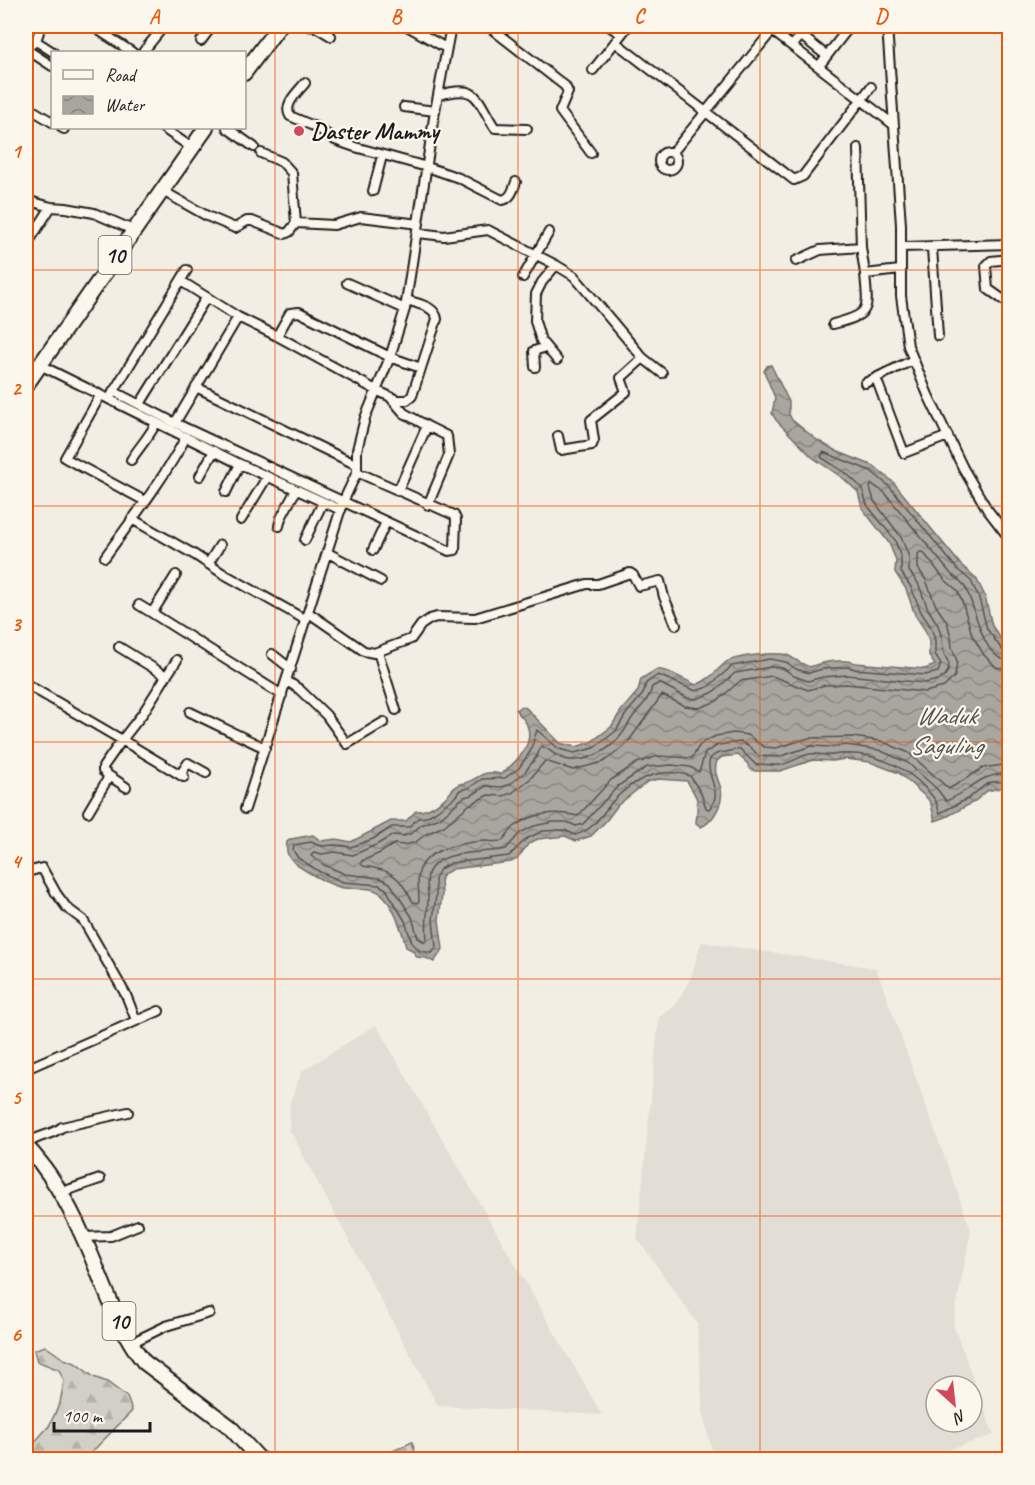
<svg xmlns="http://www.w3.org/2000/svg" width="1035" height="1485" font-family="Caveat,sans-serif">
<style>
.built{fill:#e2ded5;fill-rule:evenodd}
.forest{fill:url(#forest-firs);stroke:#777671;stroke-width:1.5}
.water{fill:url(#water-waves);stroke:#716f6b;stroke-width:1.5}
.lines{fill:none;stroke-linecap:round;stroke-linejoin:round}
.shore{stroke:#545351;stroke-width:1.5}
.minor-casing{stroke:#1c1c1c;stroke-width:12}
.trunk-casing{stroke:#1c1c1c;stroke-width:18}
.minor{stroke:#fbf7ec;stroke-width:8}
.trunk{stroke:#fbf7ec;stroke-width:14}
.grid{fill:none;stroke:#e8590c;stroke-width:1.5;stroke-opacity:0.55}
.poi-dot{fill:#d1495b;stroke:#fbf7ec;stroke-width:2}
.labels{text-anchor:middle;stroke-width:4.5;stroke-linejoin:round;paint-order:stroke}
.shield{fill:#fbf7ec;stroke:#5f5e5a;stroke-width:1.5}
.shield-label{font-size:22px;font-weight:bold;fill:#1c1c1c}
.poi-label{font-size:24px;font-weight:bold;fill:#1c1c1c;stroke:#fbf7ec;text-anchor:start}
.water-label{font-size:26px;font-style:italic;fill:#545351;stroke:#fbf7ec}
.neatline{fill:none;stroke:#e8590c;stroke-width:2}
.grid-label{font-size:20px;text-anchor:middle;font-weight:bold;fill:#e8590c}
</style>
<defs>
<pattern id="forest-firs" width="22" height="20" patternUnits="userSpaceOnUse" patternTransform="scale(1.5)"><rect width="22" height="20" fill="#d2cfc6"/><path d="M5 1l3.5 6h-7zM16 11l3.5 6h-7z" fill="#b4b1aa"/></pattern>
<pattern id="water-waves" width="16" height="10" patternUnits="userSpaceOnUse" patternTransform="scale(1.5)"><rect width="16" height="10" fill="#a9a6a0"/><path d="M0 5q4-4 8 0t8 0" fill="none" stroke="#898682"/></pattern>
</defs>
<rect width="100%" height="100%" fill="#f2eee4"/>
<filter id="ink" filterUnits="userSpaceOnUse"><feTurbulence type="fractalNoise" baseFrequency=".0167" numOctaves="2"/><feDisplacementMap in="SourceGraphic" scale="12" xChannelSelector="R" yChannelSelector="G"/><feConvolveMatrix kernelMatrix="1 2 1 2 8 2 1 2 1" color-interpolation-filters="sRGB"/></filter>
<g filter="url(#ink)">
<path class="built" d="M 701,942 L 876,968 L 971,1230 L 953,1324 L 994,1435 L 922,1459 L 714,1459 L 703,1415 L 697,1323 L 637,1238 L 659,1017 L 674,1007 L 691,978 ZM 936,1386 L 972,1386 L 972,1422 L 936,1422 Z
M 376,1025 L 497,1233 L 602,1415 L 438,1406 L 289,1129 L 290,1102 L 302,1071 Z"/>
<path class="forest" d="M 45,1346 L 64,1359 L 75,1363 L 94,1377 L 107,1382 L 127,1397 L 132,1411 L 85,1459 L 31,1458 L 32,1445 L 49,1426 L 60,1403 L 64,1381 L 59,1370 L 37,1361 L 34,1350 Z
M 412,1442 L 417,1459 L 376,1459 Z"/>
<path class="water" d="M 771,365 L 789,402 L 789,414 L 792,420 L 817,440 L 836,451 L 874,466 L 894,483 L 961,565 L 976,578 L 985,596 L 992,626 L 1009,650 L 1009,786 L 987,791 L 974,802 L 946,817 L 935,821 L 931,804 L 928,799 L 899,773 L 870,762 L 845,759 L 833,761 L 813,760 L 780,771 L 755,771 L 750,769 L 747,763 L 738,755 L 722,757 L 717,761 C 713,772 718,778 721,789 C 724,803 713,822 701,827 L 696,823 C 698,799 700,802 687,781 L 658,779 L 647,782 L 618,805 L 606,821 L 591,836 L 576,841 L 565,836 L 538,839 L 529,843 L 517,859 L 511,862 L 452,869 L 444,874 L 441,879 L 442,895 L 439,920 L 443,949 L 434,962 L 426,958 L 417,957 L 412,950 L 406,947 C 403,933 392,900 380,893 C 371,886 354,889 344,888 C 331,886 299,869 291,859 C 286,854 286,848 287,842 L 291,839 L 313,835 L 321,841 L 336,839 L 351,842 L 391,821 L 406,821 L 416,811 C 428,812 442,802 450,793 C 455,788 449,790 456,786 C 460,783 460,784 465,783 C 483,777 479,770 501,774 C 515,763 535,746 527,725 C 525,719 519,715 516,710 L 521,706 L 526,708 L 560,743 L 576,747 L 591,742 L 611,727 L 621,711 L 638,691 L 641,679 L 657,669 L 669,672 L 696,685 C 709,680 715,672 725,663 C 734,656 779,651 789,656 C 796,660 802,664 810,667 C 822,662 843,658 856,663 L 925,669 L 935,665 L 929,656 L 929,641 L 925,630 L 915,615 L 906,589 L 895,572 L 896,560 L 889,543 L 862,508 L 858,492 L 844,479 L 812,457 L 776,420 L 772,413 L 775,398 L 764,371 L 767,366 Z"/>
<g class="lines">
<path class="shore" d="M 1010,653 L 1003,651 L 987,629 L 979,598 L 971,581 L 957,569 L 890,487 L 871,471 L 823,452 L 821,457 L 847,474 L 862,488 L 867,505 L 895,540 L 901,558 L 901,572 L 911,587 L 921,612 L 931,627 L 935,640 L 935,654 L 941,664 L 938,672 L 925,675 L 855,669 L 848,667 L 822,669 L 809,673 L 796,669 L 786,662 L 770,659 L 732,666 L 708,687 L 696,691 L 658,675 L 646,683 L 643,694 L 626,714 L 616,731 L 594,748 L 574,753 L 559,749 L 537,730 L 530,752 L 519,768 L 505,778 L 482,779 L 469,788 L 460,790 L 454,798 L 435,812 L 426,817 L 418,818 L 409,827 L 392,827 L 373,839 L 351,847 L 335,845 L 320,846 L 311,842 L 294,845 L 293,850 L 298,858 L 320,872 L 343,882 L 379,885 L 386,889 L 405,921 L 412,943 L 420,951 L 432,953 L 436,947 L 433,920 L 436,895 L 435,879 L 440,869 L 451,863 L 509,856 L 526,839 L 543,831 L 565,830 L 575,835 C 595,829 601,815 613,801 C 633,779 662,766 690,776 L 701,793 L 706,808 L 709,809 C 713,805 716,798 715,792 C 712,775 698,754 726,752 C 731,751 735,749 740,749 L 756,765 C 764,763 772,766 779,765 C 790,764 799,756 810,754 C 817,753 825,756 832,755 C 871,749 909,766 933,797 C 938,802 937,808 940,813 L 969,798 L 985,785 L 992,782 L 1010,781
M 1010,661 C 980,659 977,607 965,587 C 962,581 956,578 951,574 L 885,493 L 872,484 L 870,487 L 874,501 L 901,537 L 909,557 L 909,571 L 918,583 L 928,609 L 938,625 L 942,638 L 943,651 L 949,664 L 948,671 L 944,677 L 938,680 L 925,683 L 847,675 L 823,677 L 808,681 L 794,676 L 783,668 L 771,667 L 735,673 L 712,693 L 696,699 L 688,698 L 659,683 L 652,687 C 649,701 640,707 632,718 C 629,723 626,729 622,734 C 612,748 592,760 574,760 C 557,761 553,750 541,746 L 537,756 L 525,772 L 509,785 L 501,787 L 486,786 L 472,795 L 464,797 L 440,818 L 421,825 L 412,833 L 404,836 L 393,835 L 376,845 L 353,855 L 335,852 L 322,854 L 314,852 L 311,856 L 324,865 L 345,874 L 380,878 L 390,883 L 412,917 L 418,938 L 425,942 L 427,939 C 425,925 428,912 428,897 C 428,889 426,881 428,874 C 437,848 485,854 506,849 L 520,833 L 534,826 L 553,822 L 567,822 L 576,826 L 583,824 L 618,786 L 647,767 L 672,765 L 690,767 L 699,772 L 705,753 L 718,745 L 741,742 L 751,748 L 759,756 L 778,757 L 812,746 L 831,747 L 846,745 L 879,750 L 908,763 L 937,789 L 946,801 C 974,790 975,775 1010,773
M 1010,670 L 996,667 L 984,655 L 972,635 L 963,604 L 957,590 L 945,580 L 923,552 L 920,552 L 918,554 L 918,568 L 926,580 L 936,606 L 947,622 L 951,637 L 952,648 L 957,661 L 955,676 L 944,687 L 925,692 L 846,684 L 825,685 L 808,690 L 772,676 L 740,681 L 717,701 L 699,708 L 685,706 L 662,695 L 628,742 L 617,752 L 603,762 L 573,770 L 545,761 L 530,779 L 512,793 L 503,796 L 488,795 L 469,805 L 444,826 L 426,834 L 416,842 L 405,845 L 394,844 L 380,853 L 362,861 L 361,864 L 363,866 C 394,870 398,876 413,902 L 417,903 L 419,901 C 419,891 417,881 419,872 C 426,848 461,843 483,841 C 489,841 495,842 502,841 C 506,836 510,831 514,827 C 532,812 558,811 578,816 L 611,780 L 637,763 L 658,756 L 692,758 L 699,746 L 705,741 L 716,736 L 734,733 L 748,735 L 764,747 L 776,748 L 809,738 L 853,737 L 881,741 L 909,753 L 949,789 L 983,768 L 1010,764"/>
<defs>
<path id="minor" d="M 92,26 L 132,52
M 308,26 L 316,27 L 331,36
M 407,26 L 446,48
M 488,26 L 565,86 L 568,92 L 560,111 L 591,153
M 609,26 L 621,34
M 766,26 L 894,125
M 887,26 L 901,225 L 901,296 L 908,346 L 928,395 L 963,468 L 987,509 L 1010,539
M 107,36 L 115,26
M 36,41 L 53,52
M 201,41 L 212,26
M 615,42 L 794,180 L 803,176 L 871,87
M 792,46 L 799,38 L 803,37 L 827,56
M 26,49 L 52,66
M 26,49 L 36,41 L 41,26
M 143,52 L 164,26
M 819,66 L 850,26
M 593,70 L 628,26
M 305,83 C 298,92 283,104 290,116 L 318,128 L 335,140 L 355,147 L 427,167 L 459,178 L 502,200 C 511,199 513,190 516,182
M 439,95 C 480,83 476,100 495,128 L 527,129
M 26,106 L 52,122
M 404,107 L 435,111
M 62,128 L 64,129
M 163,128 L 192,148
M 227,128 L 254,147
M 858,148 L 861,247 L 865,274 L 900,270
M659 161a9 9 0 1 1 18 0a9 9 0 1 1-18 0Z
M 673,152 L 776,26
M 261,153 L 282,162 L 292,173 L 296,223 L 334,225 L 361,217 L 419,224
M 161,190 L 207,216 L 235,228 L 247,221 L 252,221 L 285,234 L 289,232 L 296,223
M 373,191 L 382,156
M 26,200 L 51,207 L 66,208 L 94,213 L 133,230
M 418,233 L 444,236 L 488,230 L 556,265 L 574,276 L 643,358 L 662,373
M 26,246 L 51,207
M 902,247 L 1010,244
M 932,248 L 938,336
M 796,261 L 820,250 L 861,247
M 556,265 L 542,282 L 536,294 L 535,321 L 541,341 L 557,360
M 523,277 L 549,232
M 181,281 L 238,317 L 277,336 L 376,390 L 397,400 L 407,400 L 412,396 L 437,319 C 435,306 418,304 407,300
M 347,283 L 405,309
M 1005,301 L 988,289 L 986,266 L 991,261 L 1010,259
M 833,324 C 872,314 868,310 865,274
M 277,336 L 290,313 L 299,312 L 390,357 L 421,368
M 40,365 L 240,464 L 341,510
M 535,367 L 534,351 L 546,347
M 876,378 L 904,453 L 948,436
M 865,383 L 913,360
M 196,387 L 357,465
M 113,391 L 175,423 L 449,551 L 455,550 L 456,519 L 454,515 L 357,472
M 100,396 L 65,458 L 145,501
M 111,396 L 187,270
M 391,398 L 404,413 L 427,426
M 140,404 L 206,298
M 175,423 L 238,317
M 558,436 L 561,450 L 592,445 L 594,440 L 591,420 L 626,392 L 621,378 L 643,358
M 131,460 C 139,447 150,436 156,423
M 200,476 L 214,451
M 398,491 L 427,426 L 447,436 L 449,455 L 428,505
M 226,492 L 240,464
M 132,519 L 195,555 L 222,573 L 306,620
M 241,520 L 267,477
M 279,526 L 281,518 L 296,490
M 305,540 L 323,502
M 373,550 L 386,522
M 328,553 L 381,581
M 105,557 C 133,518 163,480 186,437
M 208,564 L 220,545
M 176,575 L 152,613 L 282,695
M 139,605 L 152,613
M 309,613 L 364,651 L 374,653 L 411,639 L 421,625 L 430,619 L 437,617 L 475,618 L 587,584 L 598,584 L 630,573 L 633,575 L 639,586 L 660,581 L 664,597 L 676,625
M 378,652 L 396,710
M 272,654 L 291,669
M 165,678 L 177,660
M 287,681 L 299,689 L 326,715 L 347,744 L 384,722
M 26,684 L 122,740 L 143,713 L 165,678 L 163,674 L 119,647
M 190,712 L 265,748
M 108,775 L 126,787
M 180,775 L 188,763 L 206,773
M 245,809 L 343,502 L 357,472 L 357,450 L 365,418 L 390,357 L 405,309 L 435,111 L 451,26
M 88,812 L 107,780 L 108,775 L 103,771 L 103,767 L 122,740 L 184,777
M 26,868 L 31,871 L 42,868 L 56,893 L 67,908 L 83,920 L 90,932 L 126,995 L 136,1020
M 26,1069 L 159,1011
M 26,1145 C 36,1135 51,1136 62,1127 L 128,1112
M 59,1193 L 100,1179
M 84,1237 L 111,1236 L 138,1225
M 131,1343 L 166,1326 L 209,1313"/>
<path id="trunk" d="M 244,73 L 279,26
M 26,385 L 206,128
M 26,1146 C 50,1171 70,1207 84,1239 C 103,1280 116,1326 144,1362 L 229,1426 L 260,1460"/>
</defs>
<use href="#minor" class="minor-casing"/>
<use href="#trunk" class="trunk-casing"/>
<use href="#minor" class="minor"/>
<use href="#trunk" class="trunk"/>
</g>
</g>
<path class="grid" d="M 275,26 L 275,1460M 518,26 L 518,1460M 760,26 L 760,1460M 26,270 L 1010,270M 26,506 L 1010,506M 26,742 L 1010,742M 26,979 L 1010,979M 26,1216 L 1010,1216"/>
<circle class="poi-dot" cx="299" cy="131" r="6"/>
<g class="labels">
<g class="shield">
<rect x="98.5" y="236" width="33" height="38" rx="4.5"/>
<rect x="102.5" y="1302" width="33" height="38" rx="4.5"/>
</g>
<g class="shield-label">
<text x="115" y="263">10</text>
<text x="119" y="1329">10</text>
</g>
<g class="poi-label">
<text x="311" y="139">Daster Mammy</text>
</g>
<g class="water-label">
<text x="946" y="724">Waduk<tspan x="946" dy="30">Saguling</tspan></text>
</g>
</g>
<rect width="1035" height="1485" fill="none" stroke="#fbf7ec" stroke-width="66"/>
<rect x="51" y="51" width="195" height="78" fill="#fbf7ec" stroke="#a29f99" stroke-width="1.5"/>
<rect x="63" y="70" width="30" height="9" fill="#fbf7ec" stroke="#a29f99" stroke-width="1.5"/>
<text x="105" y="81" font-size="18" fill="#1c1c1c">Road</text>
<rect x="63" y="96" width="30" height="18" fill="url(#water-waves)" stroke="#a29f99" stroke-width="1.5"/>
<text x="105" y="111" font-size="18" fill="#1c1c1c">Water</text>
<g transform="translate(954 1404) rotate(153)"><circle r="28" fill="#fbf7ec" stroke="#a29f99" stroke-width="1.5"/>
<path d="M0-4.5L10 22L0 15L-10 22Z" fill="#d1495b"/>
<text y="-9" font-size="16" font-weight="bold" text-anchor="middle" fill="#1c1c1c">N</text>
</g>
<path d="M54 1422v9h96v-9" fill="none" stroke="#1c1c1c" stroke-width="3"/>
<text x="63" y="1422" font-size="18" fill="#1c1c1c" stroke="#fbf7ec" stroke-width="4.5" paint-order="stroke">100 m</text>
<rect x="33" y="33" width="969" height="1419" class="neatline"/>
<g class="grid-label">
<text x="154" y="23">A</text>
<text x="396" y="23">B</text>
<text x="639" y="23">C</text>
<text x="881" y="23">D</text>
<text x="16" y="158">1</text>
<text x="16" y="395">2</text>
<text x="16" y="631">3</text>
<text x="16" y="868">4</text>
<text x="16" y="1104">5</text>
<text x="16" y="1341">6</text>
</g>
</svg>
